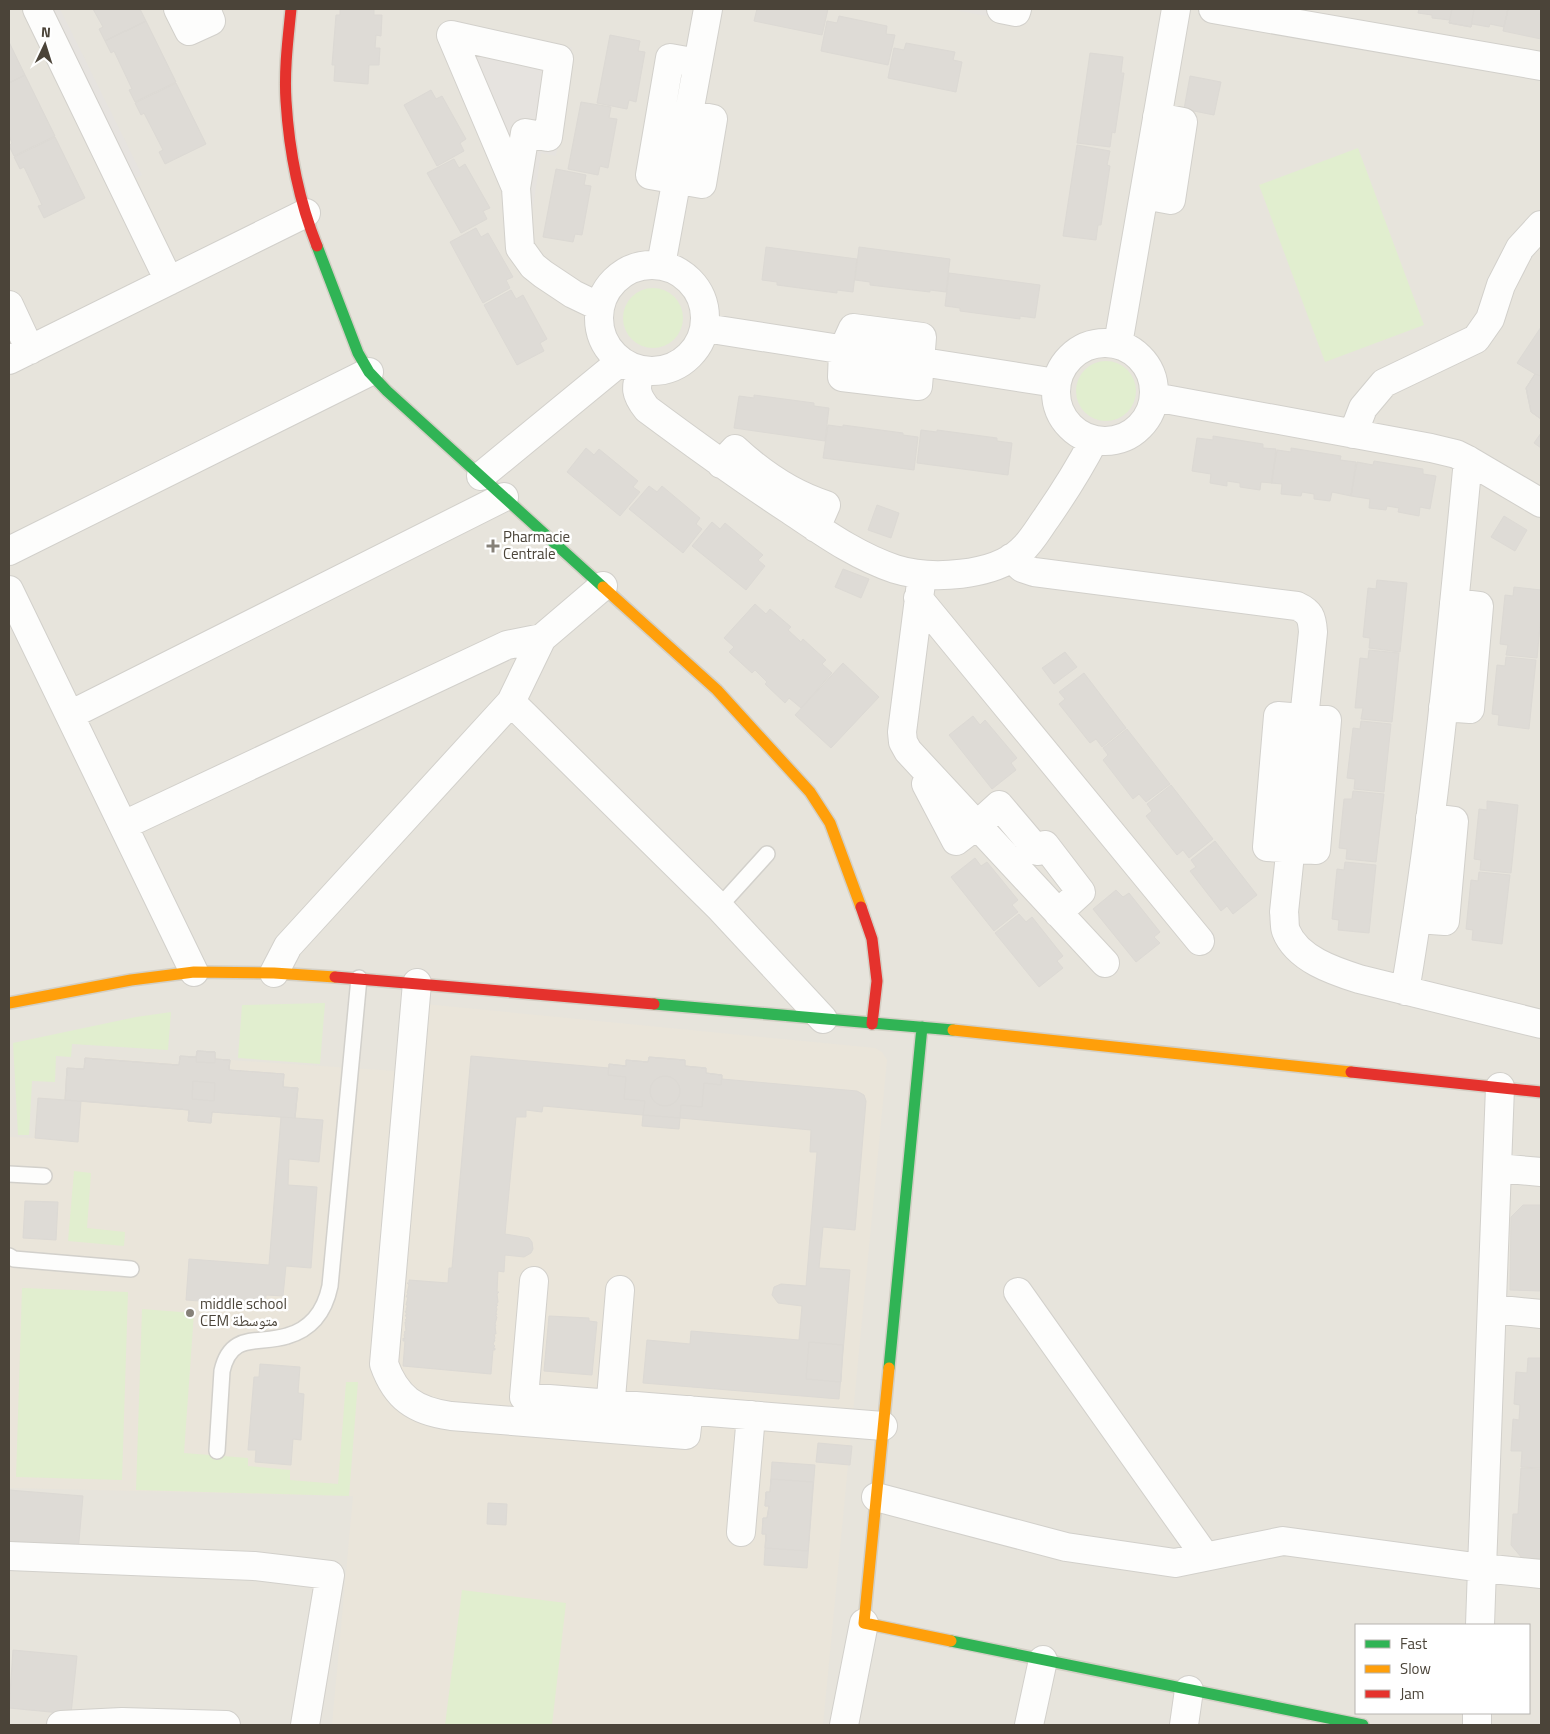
<svg xmlns="http://www.w3.org/2000/svg" width="1550" height="1734" font-family="'Titillium Web','Noto Naskh Arabic',sans-serif">
<style>
.residential{fill:#e7e4dc;fill-rule:evenodd}
.education{fill:#eae5da}
.green{fill:#e1eecf}
.parking{fill:#e6e3df}
.building{fill:#dedbd6;stroke:#dcd9d4}
.lines{fill:none;stroke-linecap:round;stroke-linejoin:round}
.lane-casing{stroke:#d2d0cb;stroke-width:18}
.street-casing{stroke:#d2d0cb;stroke-width:30}
.fast-casing{stroke:#d3cfc5;stroke-width:14}
.slow-casing{stroke:#d3cfc5;stroke-width:14}
.jam-casing{stroke:#d3cfc5;stroke-width:14}
.lane{stroke:#fdfdfc;stroke-width:15}
.street{stroke:#fdfdfc;stroke-width:28}
.fast{stroke:#30b455;stroke-width:11}
.slow{stroke:#ff9f0a;stroke-width:11}
.jam{stroke:#e5322d;stroke-width:11}
.poi-dot{fill:#868178;stroke:#fff;stroke-width:2}
.labels{text-anchor:middle;stroke-width:5;stroke-linejoin:round;paint-order:stroke}
.poi-label{font-size:15px;fill:#4b4439;stroke:#fff;text-anchor:start}
</style>
<rect width="100%" height="100%" fill="#f4f2ee"/>
<path class="residential" d="M 9,9 L 1541,9 L 1541,1725 L 9,1725 ZM 1356,1625 L 1529,1625 L 1529,1713 L 1356,1713 Z"/>
<path class="education" d="M 404,1002 L 875,1048 L 882,1052 L 887,1060 L 823,1725 L 332,1725 L 353,1496 L 9,1488 L 9,1122 L 10,1137 L 34,1138 L 38,1097 L 64,1100 L 67,1067 L 84,1069 L 85,1057 L 179,1064 L 179,1056 L 196,1057 L 196,1051 L 216,1052 L 216,1058 L 230,1060 L 396,1071 Z"/>
<path class="green" d="M 1358,148 L 1424,325 L 1325,362 L 1259,185 Z
M623 318a30 30 0 1 1 60 0a30 30 0 1 1-60 0Z
M1076 391a30 30 0 1 1 60 0a30 30 0 1 1-60 0Z
M 325,1003 L 320,1064 L 238,1058 L 242,1005 Z
M 171,1012 L 168,1050 L 72,1044 L 71,1057 L 56,1056 L 55,1082 L 32,1081 L 29,1135 L 18,1135 L 13,1043 L 136,1017 Z
M 74,1171 L 91,1173 L 87,1228 L 125,1232 L 124,1246 L 68,1241 Z
M 22,1288 L 128,1292 L 122,1480 L 16,1477 Z
M 142,1309 L 194,1313 L 184,1453 L 248,1458 L 248,1466 L 290,1470 L 290,1480 L 338,1484 L 346,1382 L 358,1382 L 349,1496 L 136,1490 Z
M 462,1590 L 566,1603 L 552,1725 L 445,1725 Z"/>
<path class="parking" d="M 45,9 L 60,9 L 142,175 L 130,181 Z
M 950,9 L 1025,9 L 1022,23 Z
M 444,24 L 565,48 L 572,47 L 556,156 L 541,153 L 529,235 L 438,35 L 439,27 Z"/>
<path class="building" d="M 93,9 L 140,9 L 146,21 L 105,41 L 99,29 L 103,27 Z
M 340,9 L 374,9 L 374,15 L 382,15 L 381,36 L 376,35 L 375,48 L 380,48 L 379,65 L 369,65 L 368,84 L 334,81 L 335,65 L 332,65 L 336,15 L 340,15 Z
M 757,9 L 828,9 L 822,35 L 754,21 Z
M 1419,9 L 1508,9 L 1504,27 L 1490,24 L 1489,27 L 1472,24 L 1471,27 L 1449,23 L 1450,20 L 1432,18 L 1432,15 L 1418,13 Z
M 1452,9 L 1474,9 L 1471,27 L 1449,23 Z
M 1508,9 L 1541,9 L 1541,39 L 1503,31 Z
M 839,16 L 887,26 L 886,34 L 895,35 L 888,65 L 821,51 L 827,21 L 837,23 Z
M 146,21 L 176,82 L 135,102 L 129,90 L 132,89 L 114,51 L 111,53 L 105,41 Z
M 610,35 L 640,41 L 638,51 L 645,52 L 636,102 L 629,100 L 627,109 L 597,103 Z
M 9,42 L 25,75 L 9,83 Z
M 906,43 L 955,52 L 953,60 L 962,62 L 956,92 L 888,78 L 894,48 L 904,50 Z
M 1090,53 L 1123,57 L 1121,73 L 1124,73 L 1115,133 L 1112,132 L 1110,147 L 1077,143 Z
M 25,75 L 55,136 L 14,156 L 9,146 L 12,143 L 9,136 L 9,83 Z
M 1190,76 L 1221,82 L 1214,115 L 1184,109 Z
M 176,83 L 206,144 L 165,164 L 159,152 L 163,150 L 144,113 L 141,115 L 135,103 Z
M 431,90 L 436,99 L 442,96 L 466,139 L 460,143 L 464,151 L 437,166 L 404,105 Z
M 581,102 L 611,107 L 609,118 L 617,119 L 608,168 L 600,166 L 598,175 L 568,169 Z
M 55,137 L 85,198 L 44,218 L 38,206 L 42,205 L 24,167 L 20,169 L 14,157 Z
M 1077,145 L 1110,151 L 1107,165 L 1110,166 L 1101,225 L 1098,225 L 1096,240 L 1063,236 Z
M 454,159 L 459,168 L 465,164 L 490,208 L 483,211 L 487,219 L 461,233 L 427,173 Z
M 556,169 L 586,175 L 584,185 L 591,186 L 582,235 L 575,234 L 573,242 L 543,237 Z
M 476,228 L 481,237 L 488,233 L 513,277 L 506,280 L 510,288 L 483,303 L 450,242 Z
M 766,247 L 857,259 L 853,292 L 837,290 L 837,293 L 777,285 L 777,282 L 762,280 Z
M 859,247 L 950,259 L 946,292 L 930,290 L 930,292 L 870,285 L 870,282 L 855,280 Z
M 949,273 L 1040,285 L 1035,318 L 1020,316 L 1020,319 L 960,311 L 960,308 L 945,306 Z
M 511,290 L 516,299 L 523,295 L 547,339 L 540,343 L 544,351 L 517,365 L 484,305 Z
M 1541,327 L 1541,419 L 1531,412 L 1526,388 L 1535,374 L 1517,363 Z
M 1535,374 L 1541,376 L 1541,419 L 1531,412 L 1526,388 Z
M 754,395 L 814,403 L 814,406 L 829,408 L 825,441 L 734,428 L 739,396 L 754,398 Z
M 828,425 L 843,427 L 843,425 L 903,433 L 903,435 L 918,437 L 914,470 L 823,458 Z
M 921,430 L 937,432 L 937,430 L 997,438 L 997,441 L 1012,443 L 1008,475 L 917,463 Z
M 1541,433 L 1541,448 L 1534,443 Z
M 1213,436 L 1263,444 L 1263,448 L 1276,449 L 1272,483 L 1261,482 L 1260,490 L 1240,487 L 1240,483 L 1227,481 L 1227,486 L 1210,483 L 1211,474 L 1192,471 L 1197,438 L 1213,440 Z
M 586,448 L 594,455 L 599,449 L 638,481 L 633,487 L 640,492 L 620,516 L 567,472 Z
M 1291,448 L 1341,456 L 1340,460 L 1356,462 L 1351,496 L 1332,492 L 1330,501 L 1314,499 L 1314,494 L 1302,492 L 1301,496 L 1281,494 L 1282,484 L 1271,483 L 1277,450 L 1291,452 Z
M 1374,461 L 1423,469 L 1423,474 L 1436,476 L 1430,509 L 1420,507 L 1419,516 L 1398,512 L 1399,508 L 1387,506 L 1386,510 L 1369,508 L 1370,499 L 1351,496 L 1357,462 L 1373,465 Z
M 649,486 L 657,492 L 662,486 L 700,518 L 696,524 L 702,529 L 683,553 L 629,509 Z
M 877,505 L 899,513 L 891,538 L 868,530 Z
M 1504,516 L 1527,530 L 1515,551 L 1491,537 Z
M 712,522 L 720,529 L 725,523 L 763,555 L 758,560 L 765,566 L 746,590 L 692,546 Z
M 843,569 L 869,579 L 861,598 L 835,587 Z
M 1377,580 L 1407,583 L 1400,652 L 1369,648 L 1370,638 L 1363,637 L 1368,588 L 1376,589 Z
M 1514,587 L 1541,590 L 1541,617 L 1537,658 L 1506,655 L 1508,645 L 1500,644 L 1505,595 L 1513,596 Z
M 755,604 L 766,614 L 770,609 L 791,627 L 788,630 L 801,642 L 803,639 L 826,660 L 822,664 L 832,673 L 801,708 L 789,698 L 785,703 L 765,684 L 767,682 L 755,670 L 752,673 L 729,652 L 734,647 L 724,638 Z
M 1369,650 L 1399,653 L 1392,722 L 1361,719 L 1363,708 L 1355,708 L 1360,658 L 1368,659 Z
M 1065,652 L 1077,667 L 1054,684 L 1042,668 Z
M 1506,657 L 1536,660 L 1529,729 L 1498,725 L 1499,715 L 1492,714 L 1497,665 L 1505,666 Z
M 843,663 L 879,697 L 831,748 L 795,715 Z
M 1084,673 L 1126,728 L 1102,747 L 1096,739 L 1090,743 L 1059,704 L 1065,699 L 1059,692 Z
M 973,716 L 980,725 L 985,720 L 1017,758 L 1011,763 L 1016,770 L 992,789 L 949,735 Z
M 1361,721 L 1391,724 L 1384,792 L 1354,789 L 1355,779 L 1347,778 L 1353,728 L 1360,729 Z
M 1127,729 L 1170,784 L 1146,802 L 1139,794 L 1133,799 L 1103,760 L 1108,755 L 1103,748 Z
M 1171,785 L 1213,839 L 1189,858 L 1183,850 L 1177,855 L 1146,816 L 1152,811 L 1147,804 Z
M 1353,791 L 1384,794 L 1376,862 L 1346,859 L 1347,849 L 1339,848 L 1344,799 L 1352,799 Z
M 1487,801 L 1518,805 L 1511,873 L 1480,870 L 1481,860 L 1474,859 L 1479,809 L 1487,810 Z
M 1215,841 L 1257,895 L 1233,914 L 1227,906 L 1221,911 L 1190,871 L 1196,867 L 1191,860 Z
M 975,858 L 981,866 L 987,862 L 1018,900 L 1012,905 L 1018,912 L 994,931 L 951,877 Z
M 1345,862 L 1376,865 L 1369,933 L 1338,930 L 1339,920 L 1332,919 L 1337,869 L 1344,870 Z
M 1479,872 L 1510,875 L 1502,944 L 1472,940 L 1473,930 L 1466,929 L 1471,880 L 1478,881 Z
M 1116,890 L 1123,897 L 1129,893 L 1160,932 L 1154,937 L 1160,943 L 1136,962 L 1093,909 Z
M 1019,914 L 1026,922 L 1032,917 L 1063,956 L 1057,961 L 1063,968 L 1039,987 L 995,933 Z
M 197,1051 L 215,1052 L 215,1063 L 196,1062 Z
M 197,1051 L 215,1052 L 215,1059 L 230,1060 L 229,1070 L 284,1074 L 283,1087 L 298,1088 L 295,1118 L 212,1112 L 211,1123 L 188,1121 L 189,1110 L 65,1100 L 67,1068 L 84,1069 L 85,1058 L 179,1065 L 180,1056 L 196,1057 Z
M 197,1051 L 215,1052 L 215,1059 L 230,1060 L 229,1070 L 284,1074 L 283,1087 L 298,1088 L 295,1118 L 323,1120 L 319,1162 L 289,1159 L 288,1185 L 317,1187 L 311,1268 L 286,1266 L 283,1296 L 266,1295 L 265,1306 L 186,1300 L 189,1259 L 269,1265 L 281,1117 L 212,1112 L 211,1123 L 188,1121 L 189,1110 L 81,1101 L 78,1142 L 35,1138 L 38,1098 L 65,1100 L 67,1068 L 84,1069 L 85,1058 L 179,1065 L 180,1056 L 196,1057 Z
M 471,1056 L 609,1068 L 609,1064 L 626,1066 L 626,1060 L 648,1062 L 649,1057 L 685,1060 L 685,1066 L 706,1068 L 706,1073 L 722,1075 L 722,1079 L 857,1091 L 864,1095 L 866,1101 L 855,1230 L 823,1227 L 819,1268 L 850,1270 L 839,1399 L 643,1383 L 647,1340 L 690,1344 L 691,1331 L 799,1340 L 802,1306 L 778,1303 L 772,1295 L 774,1287 L 781,1284 L 806,1286 L 817,1152 L 810,1152 L 811,1130 L 680,1118 L 679,1129 L 642,1126 L 643,1115 L 543,1106 L 542,1112 L 526,1110 L 526,1117 L 516,1117 L 505,1234 L 529,1238 L 532,1242 L 533,1249 L 531,1253 L 524,1257 L 505,1255 L 504,1272 L 498,1271 L 497,1292 L 499,1292 L 497,1294 L 498,1302 L 496,1305 L 498,1305 L 496,1307 L 497,1309 L 496,1313 L 497,1315 L 495,1315 L 497,1317 L 495,1324 L 496,1326 L 495,1326 L 496,1334 L 494,1334 L 495,1338 L 494,1340 L 495,1340 L 493,1344 L 495,1346 L 493,1348 L 495,1348 L 495,1350 L 493,1350 L 491,1374 L 403,1366 L 405,1341 L 403,1341 L 403,1338 L 405,1339 L 404,1335 L 405,1333 L 404,1332 L 406,1331 L 405,1322 L 406,1322 L 406,1320 L 405,1320 L 407,1318 L 405,1315 L 407,1315 L 405,1311 L 407,1311 L 406,1309 L 407,1307 L 407,1305 L 406,1305 L 408,1297 L 406,1297 L 408,1293 L 407,1293 L 409,1285 L 407,1283 L 409,1283 L 409,1280 L 448,1283 L 449,1268 L 452,1268 Z
M 649,1057 L 685,1060 L 685,1066 L 706,1068 L 706,1073 L 722,1075 L 721,1085 L 704,1083 L 702,1107 L 681,1105 L 680,1118 L 643,1115 L 645,1101 L 624,1099 L 626,1077 L 608,1075 L 609,1064 L 626,1066 L 626,1060 L 648,1062 Z
M650 1091a15 15 0 1 1 30 0a15 15 0 1 1-30 0Z
M 193,1081 L 215,1083 L 214,1101 L 192,1099 Z
M 25,1201 L 58,1202 L 56,1240 L 23,1238 Z
M 1523,1205 L 1541,1205 L 1541,1291 L 1510,1290 L 1511,1217 Z
M 549,1316 L 589,1318 L 589,1321 L 597,1322 L 592,1375 L 544,1371 Z
M 809,1342 L 843,1345 L 841,1382 L 806,1379 Z
M 1528,1358 L 1541,1358 L 1541,1468 L 1521,1467 L 1522,1451 L 1511,1451 L 1513,1419 L 1519,1420 L 1520,1405 L 1514,1404 L 1516,1372 L 1527,1373 Z
M 260,1364 L 300,1367 L 298,1393 L 304,1394 L 301,1440 L 293,1439 L 291,1465 L 255,1462 L 256,1450 L 248,1450 L 254,1377 L 259,1377 Z
M 818,1443 L 852,1446 L 850,1465 L 816,1462 Z
M 772,1462 L 815,1465 L 807,1568 L 764,1565 L 766,1534 L 762,1534 L 763,1518 L 767,1518 L 769,1506 L 765,1506 L 766,1492 L 770,1492 Z
M 1521,1468 L 1541,1469 L 1541,1559 L 1522,1558 L 1511,1545 L 1513,1514 L 1518,1514 Z
M 771,1479 L 813,1482 L 808,1551 L 765,1548 L 766,1534 L 762,1534 L 763,1518 L 767,1518 L 769,1506 L 765,1506 L 766,1492 L 770,1492 Z
M 9,1490 L 83,1496 L 78,1552 L 9,1547 Z
M 488,1503 L 507,1504 L 506,1525 L 487,1524 Z
M 13,1650 L 77,1656 L 71,1714 L 9,1708 Z"/>
<g class="lines">
<defs>
<path id="lane" d="M 719,907 L 767,854
M 9,1174 L 44,1176
M 9,1256 L 14,1259 L 131,1269
M 217,1451 L 222,1371 C 231,1331 259,1345 287,1336 C 312,1329 325,1310 330,1286 L 359,978"/>
<path id="street" d="M 37,9 L 169,281
M 178,9 L 189,31 L 211,21 L 206,9
M 1001,9 L 1016,12 L 1017,9
M 1213,9 L 1541,66
M 688,114 L 713,119 L 702,184 L 650,175 L 670,58 L 698,63
M 516,188 L 451,35 L 559,59 L 548,137 L 525,133 L 516,188 L 520,248 L 533,266 L 543,274 L 573,294 L 600,307
M 1144,195 L 1171,200 L 1183,122 L 1157,117
M599 318a53 53 0 1 1 106 0a53 53 0 1 1-106 0Z
M 661,265 L 708,9
M 9,305 L 30,350
M 705,328 L 1056,383
M 853,328 L 922,337 L 918,386 L 842,377 L 843,350 Z
M1056 392a49 49 0 1 1 98 0a49 49 0 1 1-98 0Z
M 1118,344 L 1176,9
M 9,360 L 306,213
M 641,370 C 635,388 635,394 647,409 C 694,444 741,478 790,510 C 823,532 856,556 895,569 C 930,580 994,577 1022,550 C 1032,541 1039,528 1047,517 C 1065,491 1080,467 1094,440
M 1154,397 L 1431,448 L 1456,454 L 1468,460 L 1541,503
M 1353,434 L 1363,408 L 1384,383 L 1476,339 L 1490,319 L 1501,285 L 1520,248 L 1541,225
M 721,464 L 735,449 C 762,474 791,494 826,505 L 816,528
M 481,476 L 621,361
M 9,551 L 369,372
M 1011,558 L 1022,568 L 1034,572 L 1297,606 C 1310,612 1312,617 1313,632 L 1284,912 C 1285,918 1284,926 1286,931 C 1297,959 1334,971 1359,979 L 1541,1024
M 922,575 L 902,732 L 903,742 L 908,751 L 1105,963
M 9,590 L 194,972
M 918,598 L 1200,941
M 511,702 L 719,907 L 823,1019
M 1443,707 L 1470,709 L 1479,606 L 1454,603
M 70,715 L 504,497
M 1278,716 L 1327,720 L 1316,850 L 1267,847 Z
M 926,784 L 956,841 L 977,825 L 999,805 L 1038,851 L 1045,845 L 1081,892 L 1058,913
M 124,825 L 507,645 L 542,638
M 1417,919 L 1445,921 L 1454,821 L 1430,818
M 274,973 L 288,946 L 511,702 L 542,638 L 603,586
M 417,983 L 384,1364 C 396,1398 415,1411 451,1416 L 686,1435 L 689,1410
M 1405,991 C 1435,815 1451,637 1468,460
M 1500,1087 L 1482,1568 L 1541,1574
M 1497,1168 L 1541,1172
M 534,1281 L 524,1397 L 883,1426
M 1018,1292 L 1205,1556
M 1492,1309 L 1541,1314
M 609,1422 L 620,1290
M 876,1497 L 1066,1547 L 1175,1563 L 1283,1541 L 1482,1568 L 1480,1625
M 741,1532 L 751,1415
M 9,1556 L 254,1566 L 330,1575 L 305,1725
M 61,1725 L 122,1722 L 226,1725
M 844,1725 L 864,1623
M 1029,1725 L 1043,1660
M 1184,1725 L 1189,1690
M 1477,1725 L 1477,1713"/>
<path id="fast" d="M 317,246 L 358,353 L 369,372 L 387,391 L 603,587
M 654,1004 L 953,1030
M 889,1368 L 922,1027
M 951,1641 L 1363,1725"/>
<path id="slow" d="M 603,587 L 717,690 L 810,792 L 830,823 L 861,907
M 9,1003 L 131,980 L 194,972 L 274,973 L 335,977
M 953,1030 L 1351,1072
M 889,1368 L 864,1623 L 951,1641"/>
<path id="jam" d="M 291,9 C 288,39 284,70 286,101 C 289,150 299,201 317,246
M 861,907 L 872,939 L 877,981 L 872,1024
M 335,977 L 654,1004
M 1351,1072 L 1541,1092"/>
</defs>
<use href="#lane" class="lane-casing"/>
<use href="#street" class="street-casing"/>
<use href="#fast" class="fast-casing"/>
<use href="#slow" class="slow-casing"/>
<use href="#jam" class="jam-casing"/>
<use href="#lane" class="lane"/>
<use href="#street" class="street"/>
<use href="#fast" class="fast"/>
<use href="#slow" class="slow"/>
<use href="#jam" class="jam"/>
</g>
<g class="poi-dot">
<path d="M490.5 538.5h5v5h5v5h-5v5h-5v-5h-5v-5h5z"/>
<circle cx="190" cy="1313" r="5"/>
</g>
<g class="labels">
<g class="poi-label">
<text x="503" y="542">Pharmacie<tspan x="503" dy="17">Centrale</tspan></text>
<text x="200" y="1309">middle school<tspan x="200" dy="17">CEM متوسطة</tspan></text>
</g>
</g>
<rect width="1550" height="1734" fill="none" stroke="#4b4439" stroke-width="20"/>
<rect x="1355" y="1624" width="175" height="90" fill="#ffffff" stroke="#b7b4b0"/>
<rect x="1365" y="1640" width="25" height="8" fill="#30b455" stroke="#b7b4b0"/>
<text x="1400" y="1649" font-size="15" fill="#4b4439">Fast</text>
<rect x="1365" y="1665" width="25" height="8" fill="#ff9f0a" stroke="#b7b4b0"/>
<text x="1400" y="1674" font-size="15" fill="#4b4439">Slow</text>
<rect x="1365" y="1690" width="25" height="8" fill="#e5322d" stroke="#b7b4b0"/>
<text x="1400" y="1699" font-size="15" fill="#4b4439">Jam</text>
<g transform="translate(45 45) rotate(4)" stroke="#ffffff" stroke-width="4" paint-order="stroke">
<path d="M0-4L9 19L0 12L-9 19Z" fill="#4b4439"/>
<text y="-8" font-size="14" font-weight="bold" text-anchor="middle" fill="#4b4439">N</text>
</g>
</svg>
